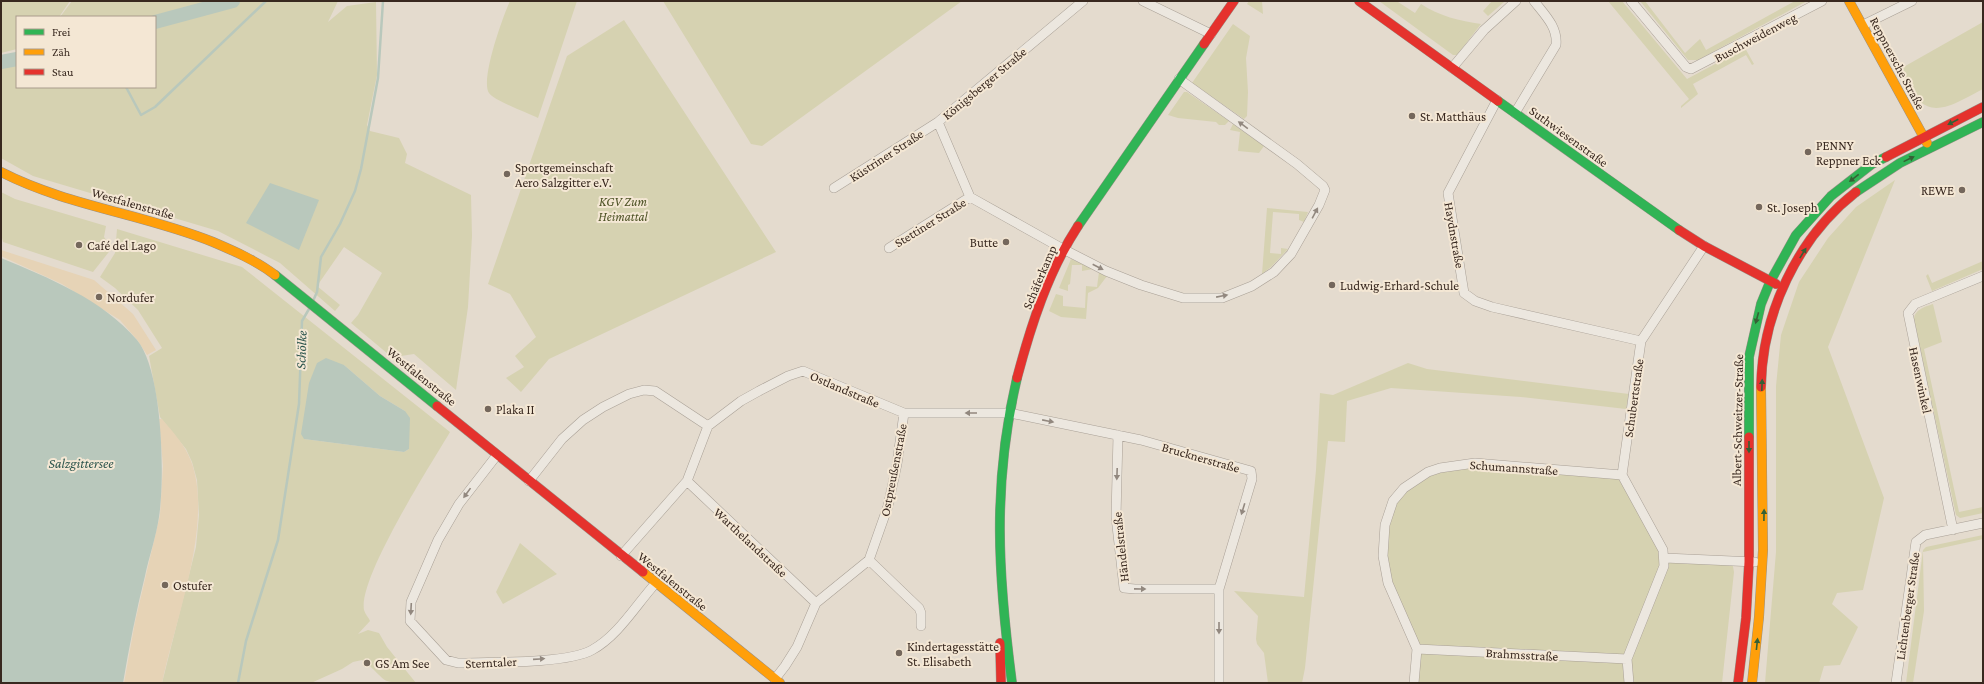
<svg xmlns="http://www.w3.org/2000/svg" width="1984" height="684" font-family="'Crimson Pro',serif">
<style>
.green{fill:#d6d2b1;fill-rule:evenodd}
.sand{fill:#e6d3b6}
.water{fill:#b9c8bc}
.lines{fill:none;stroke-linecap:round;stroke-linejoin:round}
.stream{stroke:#b9c8bc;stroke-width:2.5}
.river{stroke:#b9c8bc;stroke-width:14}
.street-casing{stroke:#a9a096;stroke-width:10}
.fast-casing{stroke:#999087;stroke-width:10}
.slow-casing{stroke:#999087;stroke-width:10}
.jam-casing{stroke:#999087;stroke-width:10}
.street{stroke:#ece7df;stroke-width:9}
.fast{stroke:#30b455;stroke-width:9}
.slow{stroke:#ff9f0a;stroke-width:9}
.jam{stroke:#e5322d;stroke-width:9}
.oneway{fill:#356035}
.oneway2{fill:#92887f}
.poi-dot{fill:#74675c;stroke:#f4e7d4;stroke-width:1.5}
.labels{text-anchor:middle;stroke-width:4;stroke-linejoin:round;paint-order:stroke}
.street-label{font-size:13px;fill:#38281f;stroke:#f4e7d4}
.poi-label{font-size:13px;fill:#38281f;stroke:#f4e7d4;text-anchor:start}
.park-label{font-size:13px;font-style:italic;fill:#4e5326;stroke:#f4e7d4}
.water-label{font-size:14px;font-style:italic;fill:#2f574f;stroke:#f4e7d4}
</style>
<rect width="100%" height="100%" fill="#e4dbce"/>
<path class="green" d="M 1,1 L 70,1 L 59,17 L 17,17 L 17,49 L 1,53 Z
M 72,1 L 338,1 L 328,22 L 347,6 L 376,2 L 377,75 L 367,125 L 370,131 L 399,138 L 407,154 L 405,163 L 471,195 L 472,236 L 468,307 L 456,390 L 414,354 L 401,356 L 388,354 L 351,323 L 358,315 L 382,273 L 344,247 L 317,286 L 340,305 L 335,311 L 280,263 L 218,231 L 33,176 L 1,158 L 1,64 L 15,65 L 17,63 L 17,87 L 155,87 L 155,17 L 60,17 Z
M 510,1 L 577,1 L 538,118 C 528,113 493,100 489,93 C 480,80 503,16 510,1 Z
M 663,1 L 962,1 L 762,146 L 751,144 Z
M 1249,1 L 1262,1 L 1263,14 L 1247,4 Z
M 1379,1 L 1398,2 L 1415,13 L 1421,4 C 1439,16 1460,21 1481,24 L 1457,55 L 1453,55 Z
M 1492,1 L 1504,2 L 1488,16 L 1483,11 Z
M 1608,1 L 1622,1 L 1687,79 L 1745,48 L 1754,64 L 1752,65 L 1746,55 L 1693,84 L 1698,94 L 1681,108 L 1681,106 L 1689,99 Z
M 1640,1 L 1645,1 L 1685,53 L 1700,39 L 1706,50 L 1795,1 L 1807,1 L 1698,60 L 1688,60 Z
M 624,20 L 776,252 L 549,359 L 521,392 L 506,378 L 524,367 L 515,356 L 536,337 L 510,294 L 488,284 L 567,56 Z
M 1983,22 L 1983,89 C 1966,97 1937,119 1920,101 C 1912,93 1907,79 1900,69 Z
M 1233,24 L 1250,36 L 1246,58 L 1248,92 L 1247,116 L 1244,119 L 1192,83 Z
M 1184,92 L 1187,92 L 1229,121 L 1225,125 L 1219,125 L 1216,122 L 1178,118 L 1168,115 Z
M 1233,124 L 1264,146 L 1259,153 L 1238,151 L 1240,132 L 1230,130 Z
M 1895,180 L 1828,347 L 1884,498 L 1863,590 L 1837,593 L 1832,604 L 1858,627 L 1840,665 L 1824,666 L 1819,683 L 1765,683 L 1776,552 L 1776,386 L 1781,335 L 1799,282 L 1828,238 L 1856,207 Z
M 1,192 L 15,199 L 106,226 L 104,237 L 112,248 L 93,272 L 3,242 L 1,234 Z
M 1267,208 L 1308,212 L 1304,222 L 1299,220 L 1299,214 L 1273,212 L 1270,253 L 1281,254 L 1281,248 L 1288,249 L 1271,267 L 1262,274 Z
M 117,229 L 242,267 L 450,432 C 431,464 358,578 364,610 C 365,614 369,618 370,621 L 358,634 L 368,630 L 379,633 L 387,647 L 416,683 C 406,683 396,684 387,681 C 381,679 370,664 362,660 L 353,662 L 342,669 L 311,683 L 162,683 L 196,547 L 199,515 L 197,480 L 192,462 L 186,449 L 160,417 L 149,356 L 162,348 L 138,310 L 115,288 L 100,277 L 115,253 ZM 344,365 L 380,396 L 405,411 L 409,449 L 404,452 L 304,439 Z
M 1071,259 L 1093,269 L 1082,271 L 1082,265 L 1072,265 L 1070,284 L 1068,285 L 1068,291 L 1059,288 Z
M 1983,261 L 1983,269 L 1932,291 L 1926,276 L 1928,274 L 1932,283 Z
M 1099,272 L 1107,276 L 1098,288 L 1088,293 L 1086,319 L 1061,317 L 1049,311 L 1056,294 L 1063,296 L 1063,306 L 1085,308 L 1086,286 L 1097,287 Z
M 1933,304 L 1942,342 L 1924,349 L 1959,512 L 1983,507 L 1983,513 L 1960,518 L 1956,515 L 1914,320 C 1914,310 1924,307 1933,304 Z
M 1408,363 L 1427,369 L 1629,394 L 1626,409 L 1521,397 L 1391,388 L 1347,401 L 1345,442 L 1328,441 L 1305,668 L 1302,683 L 1268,683 L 1264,653 L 1257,644 L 1256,639 L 1258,616 L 1234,591 L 1304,597 L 1316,470 L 1320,393 L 1333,395 Z
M 1475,463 L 1622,475 L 1665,558 L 1732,561 L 1734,572 L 1722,683 L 1414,683 L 1417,649 L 1401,616 L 1383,556 L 1393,501 L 1428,472 Z
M 1983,535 L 1983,539 L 1923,552 L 1924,611 L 1913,683 L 1906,683 L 1923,550 L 1926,547 Z
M 520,543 L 557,574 L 503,604 L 496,592 Z"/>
<path class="sand" d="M 1,250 L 94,280 L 133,314 L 156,350 L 147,355 L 138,341 L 120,320 L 62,284 L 1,256 Z
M 159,419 L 162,419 C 173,432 185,445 191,461 C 214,522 175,620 162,683 L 124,683 L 135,622 L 160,515 L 163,466 Z"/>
<path class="water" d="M 270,183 L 319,200 L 299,250 L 246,223 Z
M 1,258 C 49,278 102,299 137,340 C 163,371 165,478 159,517 C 156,537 149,557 145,576 C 136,612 129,647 123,683 L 1,683 Z
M 326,358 L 344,365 L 380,396 L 405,411 L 410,418 L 409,449 L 404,452 L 304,439 L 301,434 L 309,383 L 317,363 Z"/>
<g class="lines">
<path class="stream" d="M 13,60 L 17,60
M 126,87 L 141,115 L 155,107 L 266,1
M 313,301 L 317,292 L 321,257 L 340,224 L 355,191 L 361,169 L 378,78 L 383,1
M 238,683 L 246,641 L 278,540 L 299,404 L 302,321 L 309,309"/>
<path class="river" d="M 155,22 L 233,1
M 1,62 L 17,59"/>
<defs>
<path id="street" d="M 1083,1 L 938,122 L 970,197 L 1063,249 L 1106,271 L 1141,285 L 1183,298 L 1222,298 L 1252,286 L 1274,272 L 1291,254 L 1319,205 L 1325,190 L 1323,186 L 1297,164 L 1179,79
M 1143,1 L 1211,34
M 1631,1 L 1686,67 L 1691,69 L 1822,1
M 1863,25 L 1912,1
M 1452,68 L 1484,30 L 1516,1
M 1497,100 L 1448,193 L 1464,293 L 1475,301 L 1492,307 L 1641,341
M 1515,113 L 1556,45 C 1558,27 1544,14 1534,1
M 834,188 L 938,122
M 889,248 L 970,197
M 1118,435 L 1116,517 L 1124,588 L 1135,589 L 1219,589
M 497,455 L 459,504 L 438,540 L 411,602 L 410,621 L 446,660 L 458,663 C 489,662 567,664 592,650 C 618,636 636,605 655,584
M 529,481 L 562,439 L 583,420 L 603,407 L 629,394 L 644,390 L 655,391 L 708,426
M 687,481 L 816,603
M 1953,530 L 1908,313 L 1915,304 L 1983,276
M 621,556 L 687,481 L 708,426 L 741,401 L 759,391 L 788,376 L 803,371 L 904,413 L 1010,413 L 1141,440 L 1251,471 L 1252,479 L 1219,589 L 1219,683
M 1665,558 L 1755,562
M 869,560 L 919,608 L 921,613 L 921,626
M 1417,649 L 1627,659
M 775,679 L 785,666 L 797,647 L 816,603 L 869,560 L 888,506 L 897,464 L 904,413
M 1414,683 L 1417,649 L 1388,583 L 1383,556 L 1385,525 L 1393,501 L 1404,488 L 1428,472 L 1440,468 L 1475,463 L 1622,475
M 1629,683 L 1627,659 L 1664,566 L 1663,550 L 1622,475 L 1641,341 L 1704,246
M 1896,683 L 1916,542 L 1925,535 L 1983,523"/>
<path id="fast" d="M 1498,101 L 1679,230
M 1856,192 L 1900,163 L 1983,122
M 1078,226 L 1204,44
M 275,275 L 437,406
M 1749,437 L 1749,357 L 1761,304 L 1770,282 L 1796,235 L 1831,196 L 1872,164 L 1886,157
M 1012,683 C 998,576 992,484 1017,378"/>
<path id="slow" d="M 1849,1 L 1927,143
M 1,172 C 67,206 144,214 213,242 C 234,251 257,261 275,275
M 643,572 L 780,683
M 1752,683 L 1759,617 L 1763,550 L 1761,387"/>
<path id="jam" d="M 1359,1 L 1498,101
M 1204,44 L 1234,1
M 1886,157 L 1983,107
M 1679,230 L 1704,246 L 1776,284
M 1017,378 C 1031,325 1048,272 1078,226
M 1761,387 C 1762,314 1797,238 1856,192
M 437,406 L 643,572
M 1000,643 L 1001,683
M 1738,683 L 1746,618 L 1749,562 L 1749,437"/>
</defs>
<use href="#street" class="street-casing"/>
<use href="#fast" class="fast-casing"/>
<use href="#slow" class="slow-casing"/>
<use href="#jam" class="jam-casing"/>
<use href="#street" class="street"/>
<use href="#fast" class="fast"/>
<use href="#slow" class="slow"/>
<use href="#jam" class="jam"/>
</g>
<defs><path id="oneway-solid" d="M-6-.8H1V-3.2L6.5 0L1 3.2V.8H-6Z"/></defs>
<g class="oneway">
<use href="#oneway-solid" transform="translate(1953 122) rotate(153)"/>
<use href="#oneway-solid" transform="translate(1909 159) rotate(-26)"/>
<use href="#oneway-solid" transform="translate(1854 178) rotate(142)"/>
<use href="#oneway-solid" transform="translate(1803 253) rotate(-58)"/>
<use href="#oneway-solid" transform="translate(1757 318) rotate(105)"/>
<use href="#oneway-solid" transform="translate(1762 385) rotate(-88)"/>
<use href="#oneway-solid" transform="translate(1749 447) rotate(90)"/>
<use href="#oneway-solid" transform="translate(1764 515) rotate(-89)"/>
<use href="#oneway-solid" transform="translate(1757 644) rotate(-84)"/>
</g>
<g class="oneway2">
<use href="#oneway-solid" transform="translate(1243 125) rotate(-144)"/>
<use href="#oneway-solid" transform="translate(1315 213) rotate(-62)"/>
<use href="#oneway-solid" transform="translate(1098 267) rotate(27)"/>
<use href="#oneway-solid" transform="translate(1222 296) rotate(-11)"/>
<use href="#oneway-solid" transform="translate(971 413) rotate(180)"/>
<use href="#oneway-solid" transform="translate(1048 421) rotate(11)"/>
<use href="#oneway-solid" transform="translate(1117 474) rotate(92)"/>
<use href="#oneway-solid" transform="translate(467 493) rotate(126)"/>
<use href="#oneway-solid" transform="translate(1243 509) rotate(107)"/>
<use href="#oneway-solid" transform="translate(1140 589) rotate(1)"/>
<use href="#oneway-solid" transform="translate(411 609) rotate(93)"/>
<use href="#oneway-solid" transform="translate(1219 628) rotate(90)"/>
<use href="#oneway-solid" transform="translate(539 659) rotate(-4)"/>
</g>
<g class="poi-dot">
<circle cx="1412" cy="116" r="4"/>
<circle cx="1808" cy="152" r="4"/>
<circle cx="507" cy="174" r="4"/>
<circle cx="1962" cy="190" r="4"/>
<circle cx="1759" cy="207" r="4"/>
<circle cx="1006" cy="242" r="4"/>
<circle cx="79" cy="245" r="4"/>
<circle cx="1332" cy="285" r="4"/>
<circle cx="99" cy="297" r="4"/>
<circle cx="488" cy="409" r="4"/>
<circle cx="165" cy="585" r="4"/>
<circle cx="899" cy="653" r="4"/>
<circle cx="367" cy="663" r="4"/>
</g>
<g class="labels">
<g class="street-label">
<text transform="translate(1755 37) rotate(-28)" y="5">Buschweidenweg</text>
<text transform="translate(1898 63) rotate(62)" y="5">Reppnersche Straße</text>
<text transform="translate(984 83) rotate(-40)" y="5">Königsberger Straße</text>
<text transform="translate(1569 136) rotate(36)" y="5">Suthwiesenstraße</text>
<text transform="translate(886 155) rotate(-33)" y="5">Küstriner Straße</text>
<text transform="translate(133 203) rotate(16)" y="5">Westfalenstraße</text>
<text transform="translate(930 222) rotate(-32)" y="5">Stettiner Straße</text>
<text transform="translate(1455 235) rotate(80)" y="5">Haydnstraße</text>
<text transform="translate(1039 277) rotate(-67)" y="5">Schäferkamp</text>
<text transform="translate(422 376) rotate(39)" y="5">Westfalenstraße</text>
<text transform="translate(1921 380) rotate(78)" y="5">Hasenwinkel</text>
<text transform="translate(845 389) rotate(23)" y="5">Ostlandstraße</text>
<text transform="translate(1633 398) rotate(-82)" y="5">Schubertstraße</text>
<text transform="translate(1737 420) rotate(-89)" y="5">Albert-Schweitzer-Straße</text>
<text transform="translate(1201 457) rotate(16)" y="5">Brucknerstraße</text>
<text transform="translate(1514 467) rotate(4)" y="5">Schumannstraße</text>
<text transform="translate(893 470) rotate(-79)" y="5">Ostpreußenstraße</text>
<text transform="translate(751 542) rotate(43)" y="5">Warthelandstraße</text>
<text transform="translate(1120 547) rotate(-96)" y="5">Händelstraße</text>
<text transform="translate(673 581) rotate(39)" y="5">Westfalenstraße</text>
<text transform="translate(1907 606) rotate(-82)" y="5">Lichtenberger Straße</text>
<text transform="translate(1522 654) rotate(3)" y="5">Brahmsstraße</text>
<text transform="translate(491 662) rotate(-3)" y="5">Sterntaler</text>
</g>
<g class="poi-label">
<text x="1420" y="121">St. Matthäus</text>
<text x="1816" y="150">PENNY<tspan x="1816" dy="15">Reppner Eck</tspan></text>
<text x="515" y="172">Sportgemeinschaft<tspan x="515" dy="15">Aero Salzgitter e.V.</tspan></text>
<text x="1954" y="195" text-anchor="end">REWE</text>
<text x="1767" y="212">St. Joseph</text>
<text x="998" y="247" text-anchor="end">Butte</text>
<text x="87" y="250">Café del Lago</text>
<text x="1340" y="290">Ludwig-Erhard-Schule</text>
<text x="107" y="302">Nordufer</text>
<text x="496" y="414">Plaka II</text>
<text x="173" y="590">Ostufer</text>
<text x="907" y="651">Kindertagesstätte<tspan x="907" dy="15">St. Elisabeth</tspan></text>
<text x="375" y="668">GS Am See</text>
</g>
<g class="park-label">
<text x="623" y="206">KGV Zum<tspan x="623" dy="15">Heimattal</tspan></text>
</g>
<g class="water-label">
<text transform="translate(301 350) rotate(-88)" y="5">Schölke</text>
<text x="81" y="468">Salzgittersee</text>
</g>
</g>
<rect width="1984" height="684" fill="none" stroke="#38281f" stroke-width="4"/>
<rect x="16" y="16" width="140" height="72" fill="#f4e7d4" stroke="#a99b8c"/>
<rect x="24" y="29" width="20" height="6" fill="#30b455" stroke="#a99b8c"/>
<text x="52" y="36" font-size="12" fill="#38281f">Frei</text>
<rect x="24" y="49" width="20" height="6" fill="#ff9f0a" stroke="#a99b8c"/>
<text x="52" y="56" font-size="12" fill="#38281f">Zäh</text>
<rect x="24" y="69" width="20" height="6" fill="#e5322d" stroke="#a99b8c"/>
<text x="52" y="76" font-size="12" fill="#38281f">Stau</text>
</svg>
